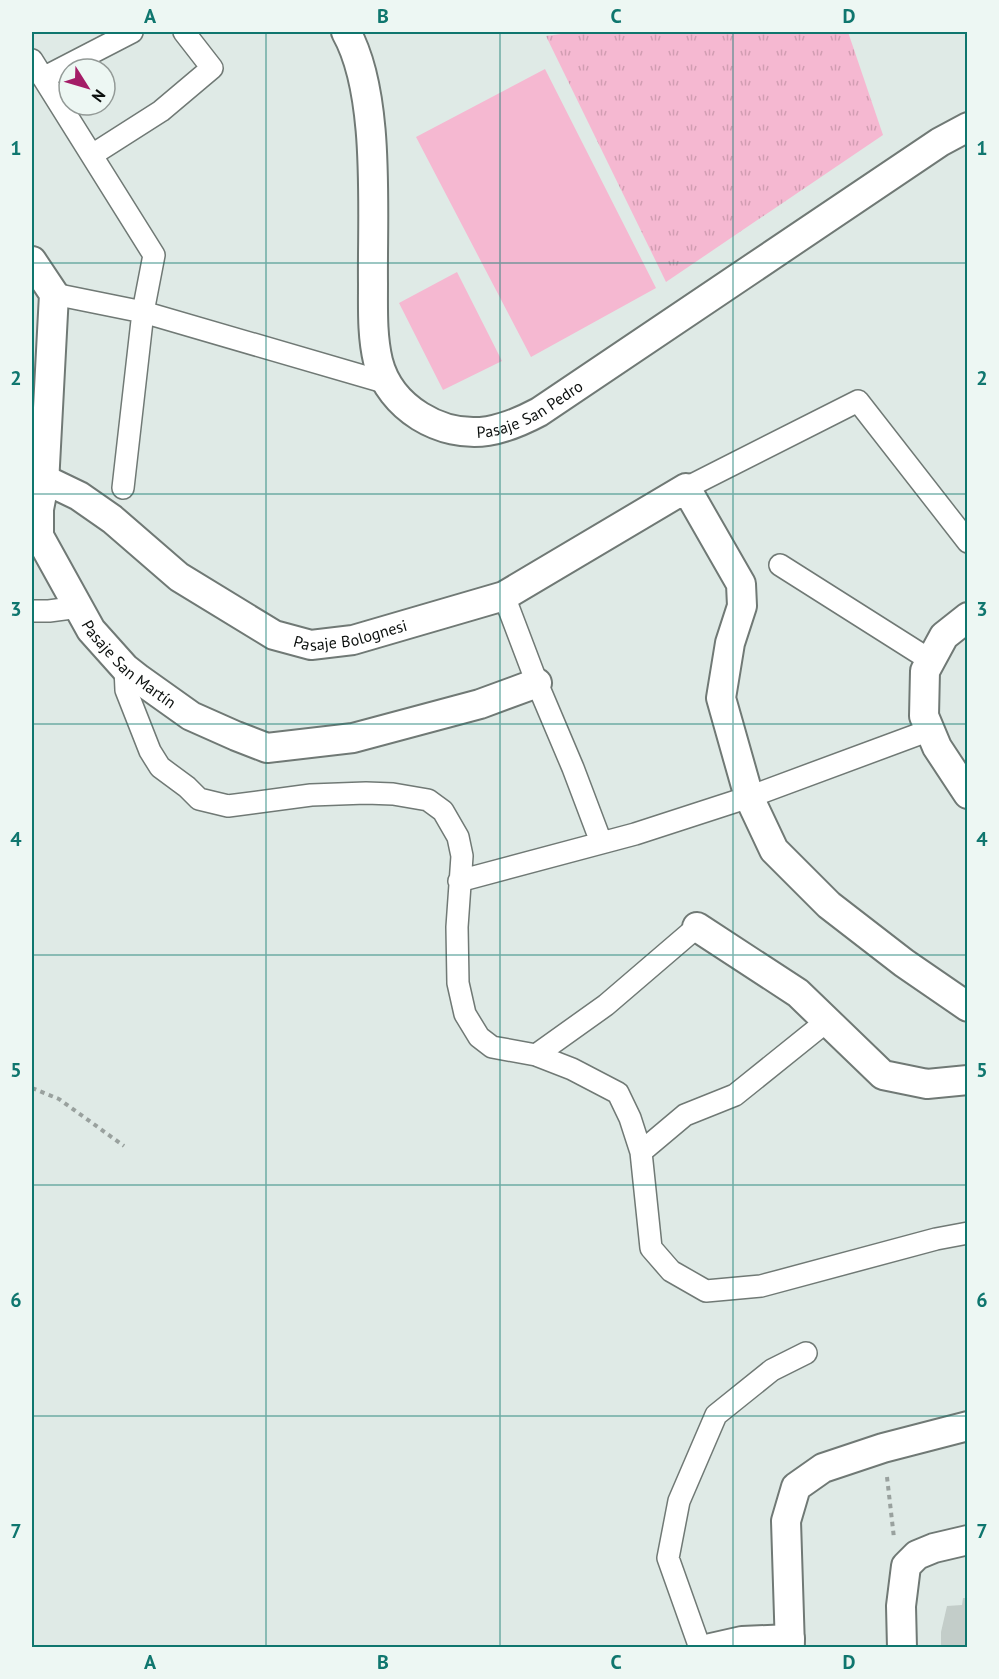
<svg xmlns="http://www.w3.org/2000/svg" width="999" height="1679" font-family="'PT Sans',sans-serif">
<style>
.grass{fill:#f5b8d1}
.park{fill:url(#park-tufts)}
.building{fill:#c3cdc9}
.lines{fill:none;stroke-linecap:round;stroke-linejoin:round}
.pedestrian-casing{stroke:#707975;stroke-width:24}
.minor-casing{stroke:#707975;stroke-width:32}
.path{stroke:#99a19e;stroke-width:4;stroke-dasharray:4.5 4.5;stroke-linecap:butt}
.pedestrian{stroke:#fff;stroke-width:21}
.minor{stroke:#fff;stroke-width:28}
.grid{fill:none;stroke:#0f766e;stroke-width:1.5;stroke-opacity:0.55}
.labels{text-anchor:middle;stroke-width:4.5;stroke-linejoin:round;paint-order:stroke}
.street-label{font-size:16px;fill:#0b0f0d;stroke:#edf7f3}
.neatline{fill:none;stroke:#0f766e;stroke-width:2}
.grid-label{font-size:20px;text-anchor:middle;font-weight:bold;fill:#0f766e}
</style>
<defs>
<pattern id="park-tufts" width="24" height="20" patternUnits="userSpaceOnUse" patternTransform="scale(1.5)"><rect width="24" height="20" fill="#f5b8d1"/><path d="M3 7l-1-3M5 7V3M7 7l1-3M15 17l-1-3M17 17v-4M19 17l1-3" fill="none" stroke="#d19db2"/></pattern>
</defs>
<rect width="100%" height="100%" fill="#dfeae6"/>
<path class="grass" d="M 545,69 L 656,288 L 531,357 L 416,137 Z
M 457,272 L 502,361 L 443,390 L 399,303 Z"/>
<path class="park" d="M 576,32 L 848,32 L 883,135 L 666,282 L 546,36 Z"/>
<path class="building" d="M 963,1598 L 968,1598 L 968,1648 L 941,1648 L 941,1632 L 947,1606 L 962,1605 Z"/>
<g class="lines">
<defs>
<path id="pedestrian" d="M 32,60 L 154,255 L 143,312 L 123,488
M 43,78 L 132,32
M 92,155 L 161,111 L 212,68 L 184,32
M 54,294 L 143,312 L 387,383
M 686,488 L 858,401 L 968,542
M 780,565 L 930,660
M 504,596 L 537,683 L 573,768 L 601,842
M 32,611 L 49,611 L 79,607
M 125,668 L 126,690 L 150,751 L 160,767 L 187,787 L 199,799 L 228,806 L 311,795 L 366,793 L 393,794 L 428,800 L 443,811 L 458,837 L 462,856 L 457,927 L 458,983 L 465,1014 L 479,1037 L 492,1047 L 536,1055 L 572,1069 L 618,1093 L 630,1118 L 641,1152 L 651,1248 L 671,1271 L 706,1291 L 761,1286 L 936,1239 L 968,1233
M 459,881 L 635,834 L 749,797 L 930,730
M 536,1055 L 606,1005 L 697,927
M 641,1152 L 685,1115 L 735,1095 L 827,1021
M 700,1648 L 668,1558 L 679,1501 L 716,1415 L 772,1370 L 806,1353"/>
<g id="minor">
<path id="s1" d="M 346,32 C 381,94 372,213 373,284 C 373,309 372,336 378,361 C 390,408 441,438 488,431 C 506,428 522,421 539,412 L 940,142 L 968,127"/>
<path id="s2" d="M 32,261 L 54,294 L 44,484 L 39,509 L 39,536 L 91,630 L 125,668 L 139,679 L 191,716 L 236,736 L 267,748 L 353,738 L 480,704 L 537,683"/>
<path id="s3" d="M 32,487 L 52,483 L 79,496 L 112,519 L 179,577 L 274,635 L 311,645 L 353,640 L 504,596 L 686,488 L 741,584 L 742,606 L 730,643 L 721,698 L 749,797 L 774,850 L 829,905 L 904,963 L 968,1007"/>
<path d="M 968,617 L 944,636 L 925,671 L 924,716 L 937,747 L 968,794"/>
<path d="M 697,927 L 798,993 L 883,1075 L 927,1084 L 968,1080"/>
<path d="M 711,1648 L 742,1641 L 790,1639"/>
<path d="M 790,1648 L 786,1521 L 796,1487 L 823,1468 L 883,1448 L 968,1426"/>
<path d="M 902,1648 L 901,1606 L 906,1566 L 917,1555 L 934,1548 L 968,1540"/>
</g>
</defs>
<use href="#pedestrian" class="pedestrian-casing"/>
<use href="#minor" class="minor-casing"/>
<path class="path" d="M 32,1088 L 59,1099 L 124,1146
M 887,1477 L 894,1538"/>
<use href="#pedestrian" class="pedestrian"/>
<use href="#minor" class="minor"/>
</g>
<path class="grid" d="M 266,32 L 266,1648M 500,32 L 500,1648M 733,32 L 733,1648M 32,263 L 968,263M 32,494 L 968,494M 32,724 L 968,724M 32,955 L 968,955M 32,1185 L 968,1185M 32,1416 L 968,1416"/>
<g class="labels">
<g class="street-label">
<text dy="6" stroke="none"><textPath href="#s1" startOffset="522">Pasaje San Pedro</textPath></text>
<text dy="6" stroke="none"><textPath href="#s3" startOffset="369">Pasaje Bolognesi</textPath></text>
<text dy="6" stroke="none"><textPath href="#s2" startOffset="441">Pasaje San Martín</textPath></text>
</g>
</g>
<rect width="999" height="1679" fill="none" stroke="#edf7f3" stroke-width="66"/>
<g transform="translate(87 87) rotate(127)"><circle r="28" fill="#edf7f3" stroke="#939a97" stroke-width="1.5"/>
<path d="M0-4.5L10 22L0 15L-10 22Z" fill="#a41d67"/>
<text y="-9" font-size="16" font-weight="bold" text-anchor="middle" fill="#0b0f0d">N</text>
</g>
<rect x="33" y="33" width="933" height="1613" class="neatline"/>
<g class="grid-label">
<text x="150" y="23">A</text>
<text x="383" y="23">B</text>
<text x="616" y="23">C</text>
<text x="849" y="23">D</text>
<text x="16" y="155">1</text>
<text x="982" y="155">1</text>
<text x="16" y="385">2</text>
<text x="982" y="385">2</text>
<text x="16" y="616">3</text>
<text x="982" y="616">3</text>
<text x="16" y="846">4</text>
<text x="982" y="846">4</text>
<text x="16" y="1077">5</text>
<text x="982" y="1077">5</text>
<text x="16" y="1307">6</text>
<text x="982" y="1307">6</text>
<text x="16" y="1538">7</text>
<text x="982" y="1538">7</text>
<text x="150" y="1669">A</text>
<text x="383" y="1669">B</text>
<text x="616" y="1669">C</text>
<text x="849" y="1669">D</text>
</g>
</svg>
